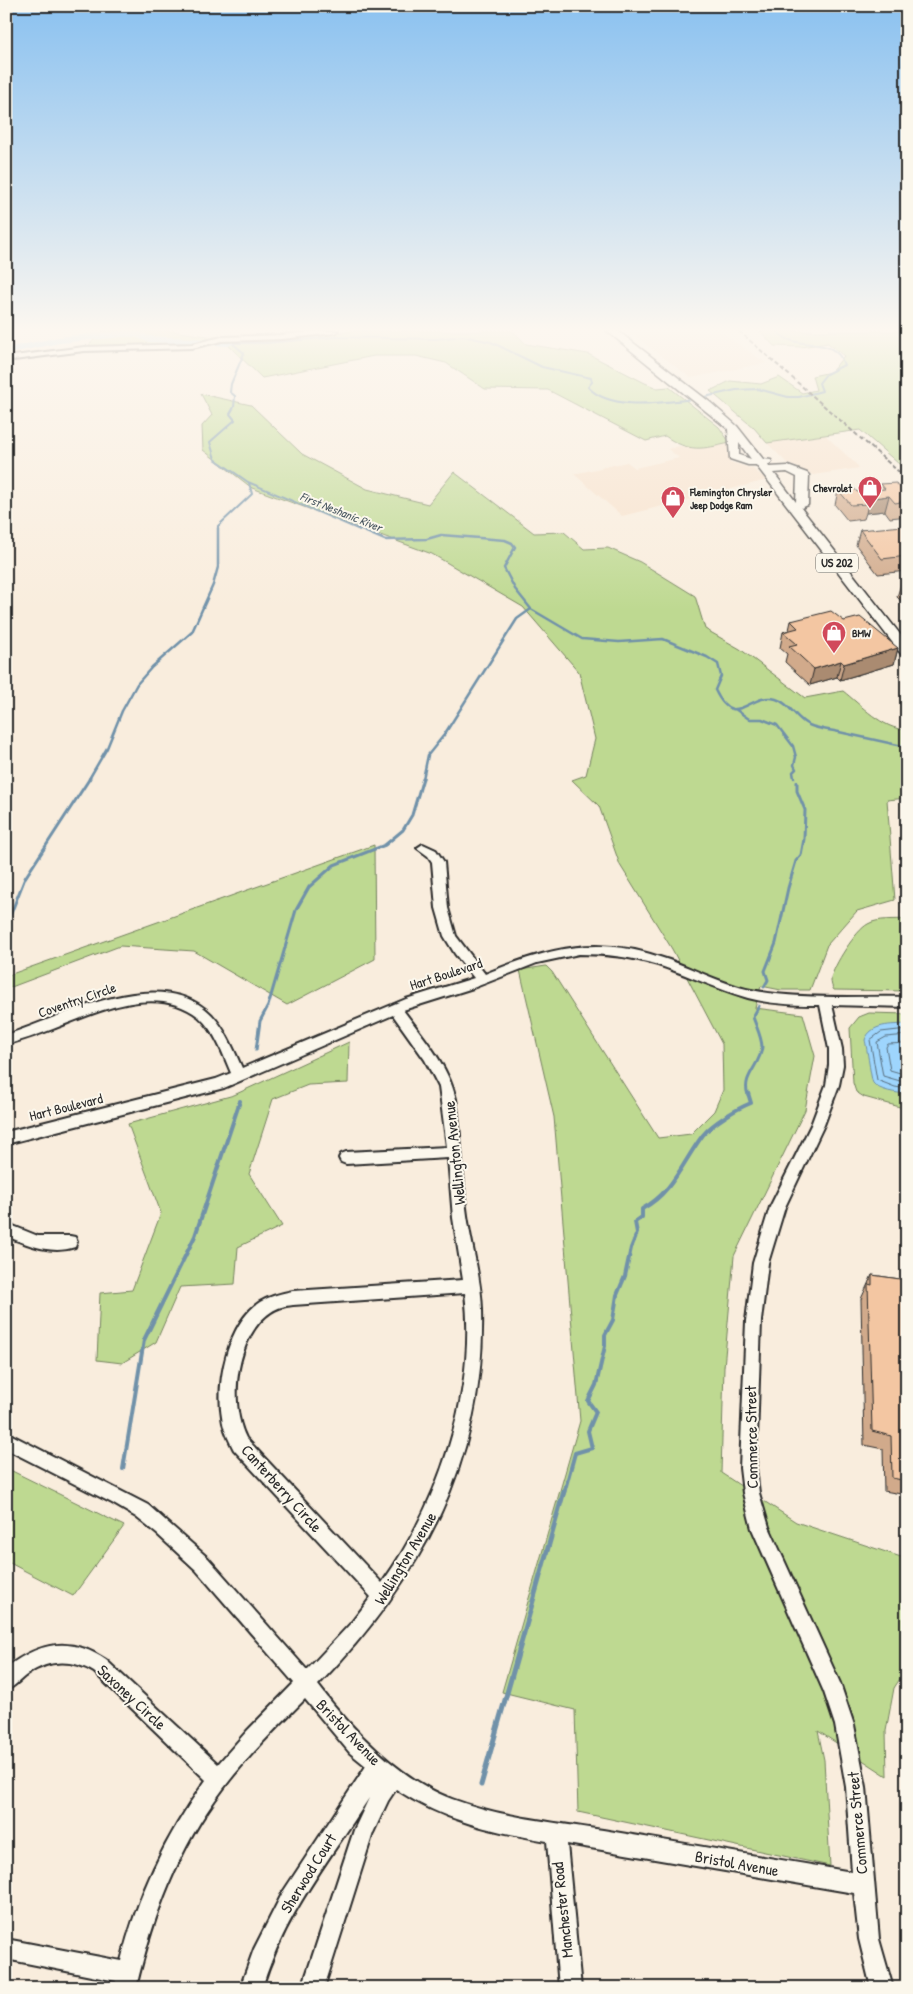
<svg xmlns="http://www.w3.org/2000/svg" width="913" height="1994" font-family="'Patrick Hand',sans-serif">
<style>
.built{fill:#f7e1cb}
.green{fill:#bed991;stroke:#74825e}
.water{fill:#9ed5fd;stroke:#7091a9}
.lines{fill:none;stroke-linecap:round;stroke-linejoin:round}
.shore{stroke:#596f7f;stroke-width:1}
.stream-far4{stroke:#7091a9;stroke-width:2}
.stream-far3{stroke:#7091a9;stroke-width:2.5}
.stream-far2{stroke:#7091a9;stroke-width:3}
.stream-far1{stroke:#7091a9;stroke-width:4}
.stream{stroke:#7091a9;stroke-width:5}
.river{fill:#9ed5fd;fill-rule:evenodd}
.minor-casing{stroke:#2b2b2b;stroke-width:4}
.highway-casing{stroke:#2b2b2b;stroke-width:3}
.minor{fill:#fbf7ec;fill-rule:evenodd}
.highway{fill:#fbf7ec;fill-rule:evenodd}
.rail{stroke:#2b2b2b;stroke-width:2;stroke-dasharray:4.5 2.5;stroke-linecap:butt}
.wall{fill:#d1aa8b;stroke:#2b2b2b}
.shaded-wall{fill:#aa8b71;stroke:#2b2b2b}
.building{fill:#f3c6a2;stroke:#2b2b2b}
.labels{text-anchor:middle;stroke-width:4;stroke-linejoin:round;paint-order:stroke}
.far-poi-label{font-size:11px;font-weight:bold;fill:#2b2b2b;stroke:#fbf7ec;text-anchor:start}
.far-water-label{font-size:12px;font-style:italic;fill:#485660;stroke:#fbf7ec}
.shield{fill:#fbf7ec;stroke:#696865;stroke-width:1}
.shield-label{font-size:12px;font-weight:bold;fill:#2b2b2b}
.street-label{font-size:14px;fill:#2b2b2b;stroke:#fbf7ec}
.near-street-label{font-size:16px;fill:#2b2b2b;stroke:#fbf7ec}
</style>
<rect width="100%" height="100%" fill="#f9eddd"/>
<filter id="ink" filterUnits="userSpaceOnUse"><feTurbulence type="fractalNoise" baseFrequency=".02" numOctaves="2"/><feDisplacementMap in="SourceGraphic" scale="10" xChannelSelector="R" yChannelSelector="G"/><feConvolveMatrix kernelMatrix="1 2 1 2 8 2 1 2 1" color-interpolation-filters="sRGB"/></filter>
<g filter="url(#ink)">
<path class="built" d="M 628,331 L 719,331 L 766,363 L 691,378 Z
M 825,435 L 860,468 L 813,475 L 787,463 L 767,443 Z
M 730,443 L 730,462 L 753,469 L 767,480 L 622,516 L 574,474 L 627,462 L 635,468 L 679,458 L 668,449 L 680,446 L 697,449 Z"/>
<path class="green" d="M 103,331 L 172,331 L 243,341 L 286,339 L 352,331 L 513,331 L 526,344 L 588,354 L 645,383 L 657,388 L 669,387 L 719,427 L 730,443 C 702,449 690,453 665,436 L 646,441 L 548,390 L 485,389 L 446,363 L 416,356 L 374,356 L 262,378 L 227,344 L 88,346 Z
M 760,331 L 907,331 L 907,471 L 860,430 L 767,443 L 754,428 L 710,391 L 730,381 L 761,384 L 779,377 L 802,393 L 816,390 L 812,376 L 831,372 L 844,356 L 828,343 L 801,347 L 774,346 Z
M 201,394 L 251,405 L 302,454 L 367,489 L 428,504 L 454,472 L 534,533 L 564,532 L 584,549 L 608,548 L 640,562 L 695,596 L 705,629 L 740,649 L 805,698 L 843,691 C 861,705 882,729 907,730 L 907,798 L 887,800 L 895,900 L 857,911 L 827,945 L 810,990 L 781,990 L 761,986 L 755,1008 L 803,1014 L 815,1056 L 805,1110 L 734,1256 L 724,1367 L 721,1473 L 796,1522 L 907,1559 L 907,1668 L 894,1688 L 886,1731 L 887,1776 L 818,1731 L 824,1760 L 830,1866 L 578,1812 L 575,1710 L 502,1692 L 580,1421 L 554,1117 L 520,970 L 546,966 L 552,972 L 658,1138 L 691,1134 L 714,1111 L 723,1090 L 722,1044 L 672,949 L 620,865 L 599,806 L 572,780 L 586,775 L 595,739 L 579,672 L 523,607 L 432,554 L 252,488 L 203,450 L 202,426 L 212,415 Z
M 374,845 L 375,959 L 287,1005 L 194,951 L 120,946 L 6,989 L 6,976 Z
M 907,919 L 907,991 L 834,990 C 832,987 831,984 831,979 C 833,966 856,930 868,924 C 878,918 895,920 907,919 Z
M 869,1013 L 907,1014 L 907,1109 L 864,1097 L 856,1092 L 853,1083 L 850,1028 L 859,1017 Z
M 349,1042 L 348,1083 L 308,1085 L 273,1099 L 249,1174 L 282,1226 L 238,1247 L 235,1284 L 180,1287 L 156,1342 L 122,1363 L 97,1360 L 100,1293 L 132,1290 L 161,1213 L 128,1124 L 234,1095 Z
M 6,1468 L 124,1526 L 73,1596 L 6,1561 Z"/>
<path class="water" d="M 907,1024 L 907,1094 C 897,1093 879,1091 873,1083 C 871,1080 867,1047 865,1040 C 871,1023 892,1025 907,1024 Z"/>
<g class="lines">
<path class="shore" d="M 907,1029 L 881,1032 L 870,1040 L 877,1080 L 895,1087 L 907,1089
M 907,1035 L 886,1037 L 877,1042 L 883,1076 L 907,1083
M 907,1043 L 888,1044 L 886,1047 L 890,1070 L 907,1075"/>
<path class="stream-far4" d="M 229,343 L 232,343 L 244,353 L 231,384 L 230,392 L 235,396 L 234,407 L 230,414 L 235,420 L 210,442 L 215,459 L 248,482 L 360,530
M 233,343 L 266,343 L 336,337 L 436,339 L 463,336 L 491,342 L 542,367 L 591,378 L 592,382 L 588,387 C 611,412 663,402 694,399
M 700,398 L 736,390 L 758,389 L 788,397 L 799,397 L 822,391 L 819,383 L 826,374 L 844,365 C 835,333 794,353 777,331
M 218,530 L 218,526 L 252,494 L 249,483"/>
<path class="stream-far3" d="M 357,528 L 385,540 L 427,539 L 441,535 L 505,540 L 512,543 L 515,547 L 504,568 L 515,589 L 531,609 L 582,639 L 619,642 L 663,639 L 707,657 L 718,664 L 721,676 L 715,690 C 735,732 750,691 776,699 C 790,703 796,720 809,725 C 818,729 829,730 839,732 C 862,737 884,742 907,747
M 735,709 L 749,719 L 762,719 L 777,725 L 793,746 L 796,757 L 794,765 L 796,769 L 793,772 L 794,778
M 89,779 L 107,748 L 122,711 L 137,684 L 152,667 L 192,632 L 213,585 L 218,567 L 218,528
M 423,779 L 428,755 L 444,735 L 517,619 L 531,609"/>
<path class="stream-far2" d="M 6,926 L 25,878 L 90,778
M 764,987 L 768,980 L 765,971 L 776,943 L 788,888 L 796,861 L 801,855 L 804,839 L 805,810 L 797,791 L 797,782
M 256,1050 L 260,1021 L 268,1006 L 296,910 L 309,887 L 334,865 L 385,845 L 403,830 L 412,815 L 423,778
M 748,1095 C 741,1076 761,1065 762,1047 C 762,1038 756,1026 753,1017 L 759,1006"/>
<path class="stream-far1" d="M 123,1469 L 144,1340 L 195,1236 L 240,1101
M 564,1493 L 575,1453 L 592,1448 L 588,1431 L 596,1412 L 588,1401 L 596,1385 L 605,1346 L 605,1335 L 613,1320 L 617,1295 L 625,1276 L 631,1248 L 637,1233 L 635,1222 L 642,1217 L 642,1209 C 673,1193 683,1161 703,1135 C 713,1123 736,1109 751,1103 L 748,1093"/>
<path class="stream" d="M 481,1785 L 564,1491"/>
<path class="river" d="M 123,331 L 137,331 L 150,336 L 229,340 L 234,343 L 229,346 L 148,342 L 135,337 L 123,337 L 59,343 L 6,354 L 6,348 L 59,337 Z"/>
<defs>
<path id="minor" d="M 317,331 L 338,331 L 335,333 L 282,339 L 222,341 L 192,348 L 84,351 L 6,361 L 6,357 L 84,347 L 192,344 L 222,337 L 282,335 Z
M 423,844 L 436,850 L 444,862 L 448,908 L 456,936 L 485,974 C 552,947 598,934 669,960 C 696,970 723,984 751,990 C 802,1000 855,996 907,997 L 907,1007 L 832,1005 L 842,1049 L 843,1065 L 839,1085 L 824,1125 L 785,1207 L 768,1263 L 761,1321 L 756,1468 L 759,1493 L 769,1527 L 840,1683 L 854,1725 L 866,1787 L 879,1939 L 893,1988 L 871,1988 L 859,1939 L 854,1893 L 567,1844 L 581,1988 L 559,1988 L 547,1841 C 491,1831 444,1821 396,1789 L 388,1801 L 373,1833 L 324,1988 L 302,1988 L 354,1830 L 369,1798 C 328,1862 285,1913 262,1988 L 240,1988 L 254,1949 L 283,1892 L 366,1766 L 350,1753 L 305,1699 C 276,1728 247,1757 223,1789 C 178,1848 153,1916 136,1988 L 114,1988 L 116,1981 L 6,1959 L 6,1939 L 121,1961 C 137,1896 167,1834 206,1780 L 94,1672 C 73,1659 49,1659 28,1674 C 20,1679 15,1687 6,1690 L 7,1667 C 40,1642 71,1636 106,1660 L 218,1764 L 247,1731 L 294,1683 L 196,1570 L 157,1534 L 136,1517 L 112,1503 L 6,1449 L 6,1432 L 148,1505 L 208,1558 L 307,1670 L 351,1623 L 371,1597 L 234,1450 C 229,1440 223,1429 222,1417 C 216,1382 228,1323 260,1302 C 270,1296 282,1293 293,1291 L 463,1280 L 453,1218 L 448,1158 L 346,1164 L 341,1162 L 339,1158 L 341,1154 L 346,1152 L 447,1147 L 439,1087 L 425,1060 L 393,1015 L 224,1088 L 6,1144 L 6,1132 L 216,1079 L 231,1073 C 223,1054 215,1031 199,1017 C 156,983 97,1012 53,1029 C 38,1035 22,1040 6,1045 L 6,1035 C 63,1017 160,962 212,1015 C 226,1030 234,1050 242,1068 L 406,999 L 474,978 L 455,954 L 444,936 L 436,908 L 432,862 L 428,856 L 417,848 ZM 579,954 C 606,954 632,957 658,965 C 688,975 717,989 748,998 C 771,1004 796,1005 820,1005 L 829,1049 L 829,1065 L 826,1085 L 811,1125 L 770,1207 L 753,1263 L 746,1321 L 740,1468 L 743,1493 L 752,1529 L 824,1692 L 835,1725 L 846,1787 L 852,1872 C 769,1858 686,1844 603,1830 C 553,1822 500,1817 452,1799 C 399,1779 351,1729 318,1685 C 421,1579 486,1461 482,1309 C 481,1275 470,1242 466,1208 C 462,1171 461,1135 456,1099 C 448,1065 424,1038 403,1010 L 473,988 L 537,963 ZM 465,1293 C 477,1392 439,1503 382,1583 L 246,1438 C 228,1403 236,1335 271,1312 C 278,1307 285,1306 293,1305 Z
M 6,1223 L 38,1236 L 70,1236 L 75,1237 L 77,1242 L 75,1247 C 52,1255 28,1245 6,1236 Z"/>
<path id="highway" d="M 607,331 L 618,331 L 711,403 L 737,426 L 763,459 L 771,460 L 772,462 L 768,465 L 769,467 L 788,466 L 807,473 L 809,475 L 808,505 L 801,508 L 907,643 L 907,656 L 902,655 L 756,465 L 748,465 L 730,459 L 728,429 ZM 739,443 L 751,459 L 739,455 ZM 787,472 L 797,477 L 796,502 L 774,473 Z"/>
</defs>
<use href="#minor" class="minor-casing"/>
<use href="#highway" class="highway-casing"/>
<use href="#minor" class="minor"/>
<use href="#highway" class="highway"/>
<path class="rail" d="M 739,331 L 907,479"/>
</g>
<path class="wall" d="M 881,484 L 907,495 L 907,516 L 890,518 L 885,511 L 866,513 L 864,519 L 848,521 L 835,505 L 838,490 L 857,492 L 879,490 Z
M 860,530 L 907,531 L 907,571 L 878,574 L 856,545 Z
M 902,581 L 907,581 L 907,607 L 897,597 Z
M 791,621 L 844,621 L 898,648 L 894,664 L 840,680 L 837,677 L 810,685 L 785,662 L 787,654 L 780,648 L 783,632 L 789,630 Z
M 872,1275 L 907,1280 L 907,1495 L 884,1491 L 883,1449 L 864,1445 L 861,1299 Z"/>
<path class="shaded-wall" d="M 889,496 L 885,511 L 866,513 L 868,504 L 864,499 Z
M 898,648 L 894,664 L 840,680 L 844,664 Z
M 841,661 L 837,677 L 810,685 L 814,669 Z"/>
<path class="building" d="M 896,483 L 907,495 L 907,501 L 895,503 L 889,496 L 864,499 L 868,504 L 851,505 L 838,490 L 854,488 L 857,492 L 885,489 L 881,484 Z
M 903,526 L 907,531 L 907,556 L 882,559 L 860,530 Z
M 902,581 L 907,581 L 907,586 Z
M 831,611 L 844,621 L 860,617 L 898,648 L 844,664 L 841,661 L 814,669 L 789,646 L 797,644 L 783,632 L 798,628 L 791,621 Z
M 872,1275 L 907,1280 L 907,1481 L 892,1478 L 891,1436 L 872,1431 L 868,1284 L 872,1285 Z"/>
</g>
<linearGradient id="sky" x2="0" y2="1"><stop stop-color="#8ac1f0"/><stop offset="0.54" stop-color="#fcf7f0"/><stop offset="1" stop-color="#fcf7f0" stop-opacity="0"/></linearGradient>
<rect width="913" height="610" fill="url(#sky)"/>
<defs>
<symbol id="shop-pin" viewBox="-11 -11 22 30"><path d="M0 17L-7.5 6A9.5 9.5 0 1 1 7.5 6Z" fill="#d1495b" stroke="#fbf7ec"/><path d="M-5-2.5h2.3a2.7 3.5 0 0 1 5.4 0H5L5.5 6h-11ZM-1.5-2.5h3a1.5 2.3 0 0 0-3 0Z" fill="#fff"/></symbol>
</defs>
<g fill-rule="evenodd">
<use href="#shop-pin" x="856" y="474" width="28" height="38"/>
<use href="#shop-pin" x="659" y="484" width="28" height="38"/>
<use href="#shop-pin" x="820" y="619" width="28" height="38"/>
</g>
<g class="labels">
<g class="far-poi-label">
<text x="852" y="492" text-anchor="end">Chevrolet</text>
<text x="690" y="496">Flemington Chrysler<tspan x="690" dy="13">Jeep Dodge Ram</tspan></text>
<text x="852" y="637">BMW</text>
</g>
<g class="far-water-label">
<text transform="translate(341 512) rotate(22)" y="4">First Neshanic River</text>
</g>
<rect class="shield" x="816" y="553.5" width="42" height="19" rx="4"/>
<g class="shield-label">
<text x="837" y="567">US 202</text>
</g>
<g class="street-label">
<text transform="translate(446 974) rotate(-18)" y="5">Hart Boulevard</text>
<text transform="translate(77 1000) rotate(-19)" y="5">Coventry Circle</text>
<text transform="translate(66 1107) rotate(-14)" y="5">Hart Boulevard</text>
</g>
<g class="near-street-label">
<text transform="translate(454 1153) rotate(-96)" y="6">Wellington Avenue</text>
<text transform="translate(751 1437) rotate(-91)" y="6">Commerce Street</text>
<text transform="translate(282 1488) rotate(48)" y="6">Canterberry Circle</text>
<text transform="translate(405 1558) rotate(-59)" y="6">Wellington Avenue</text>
<text transform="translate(132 1697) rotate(43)" y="6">Saxoney Circle</text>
<text transform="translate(349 1732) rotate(46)" y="6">Bristol Avenue</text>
<text transform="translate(857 1823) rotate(-95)" y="6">Commerce Street</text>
<text transform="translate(737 1863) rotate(10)" y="6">Bristol Avenue</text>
<text transform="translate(308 1873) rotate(-58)" y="6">Sherwood Court</text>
<text transform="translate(562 1910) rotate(-96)" y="6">Manchester Road</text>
</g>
</g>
<rect width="913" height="1994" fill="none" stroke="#fbf7ec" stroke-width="25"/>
<rect x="12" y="12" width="888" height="1969" fill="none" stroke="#2b2b2b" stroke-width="2" filter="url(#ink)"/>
</svg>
